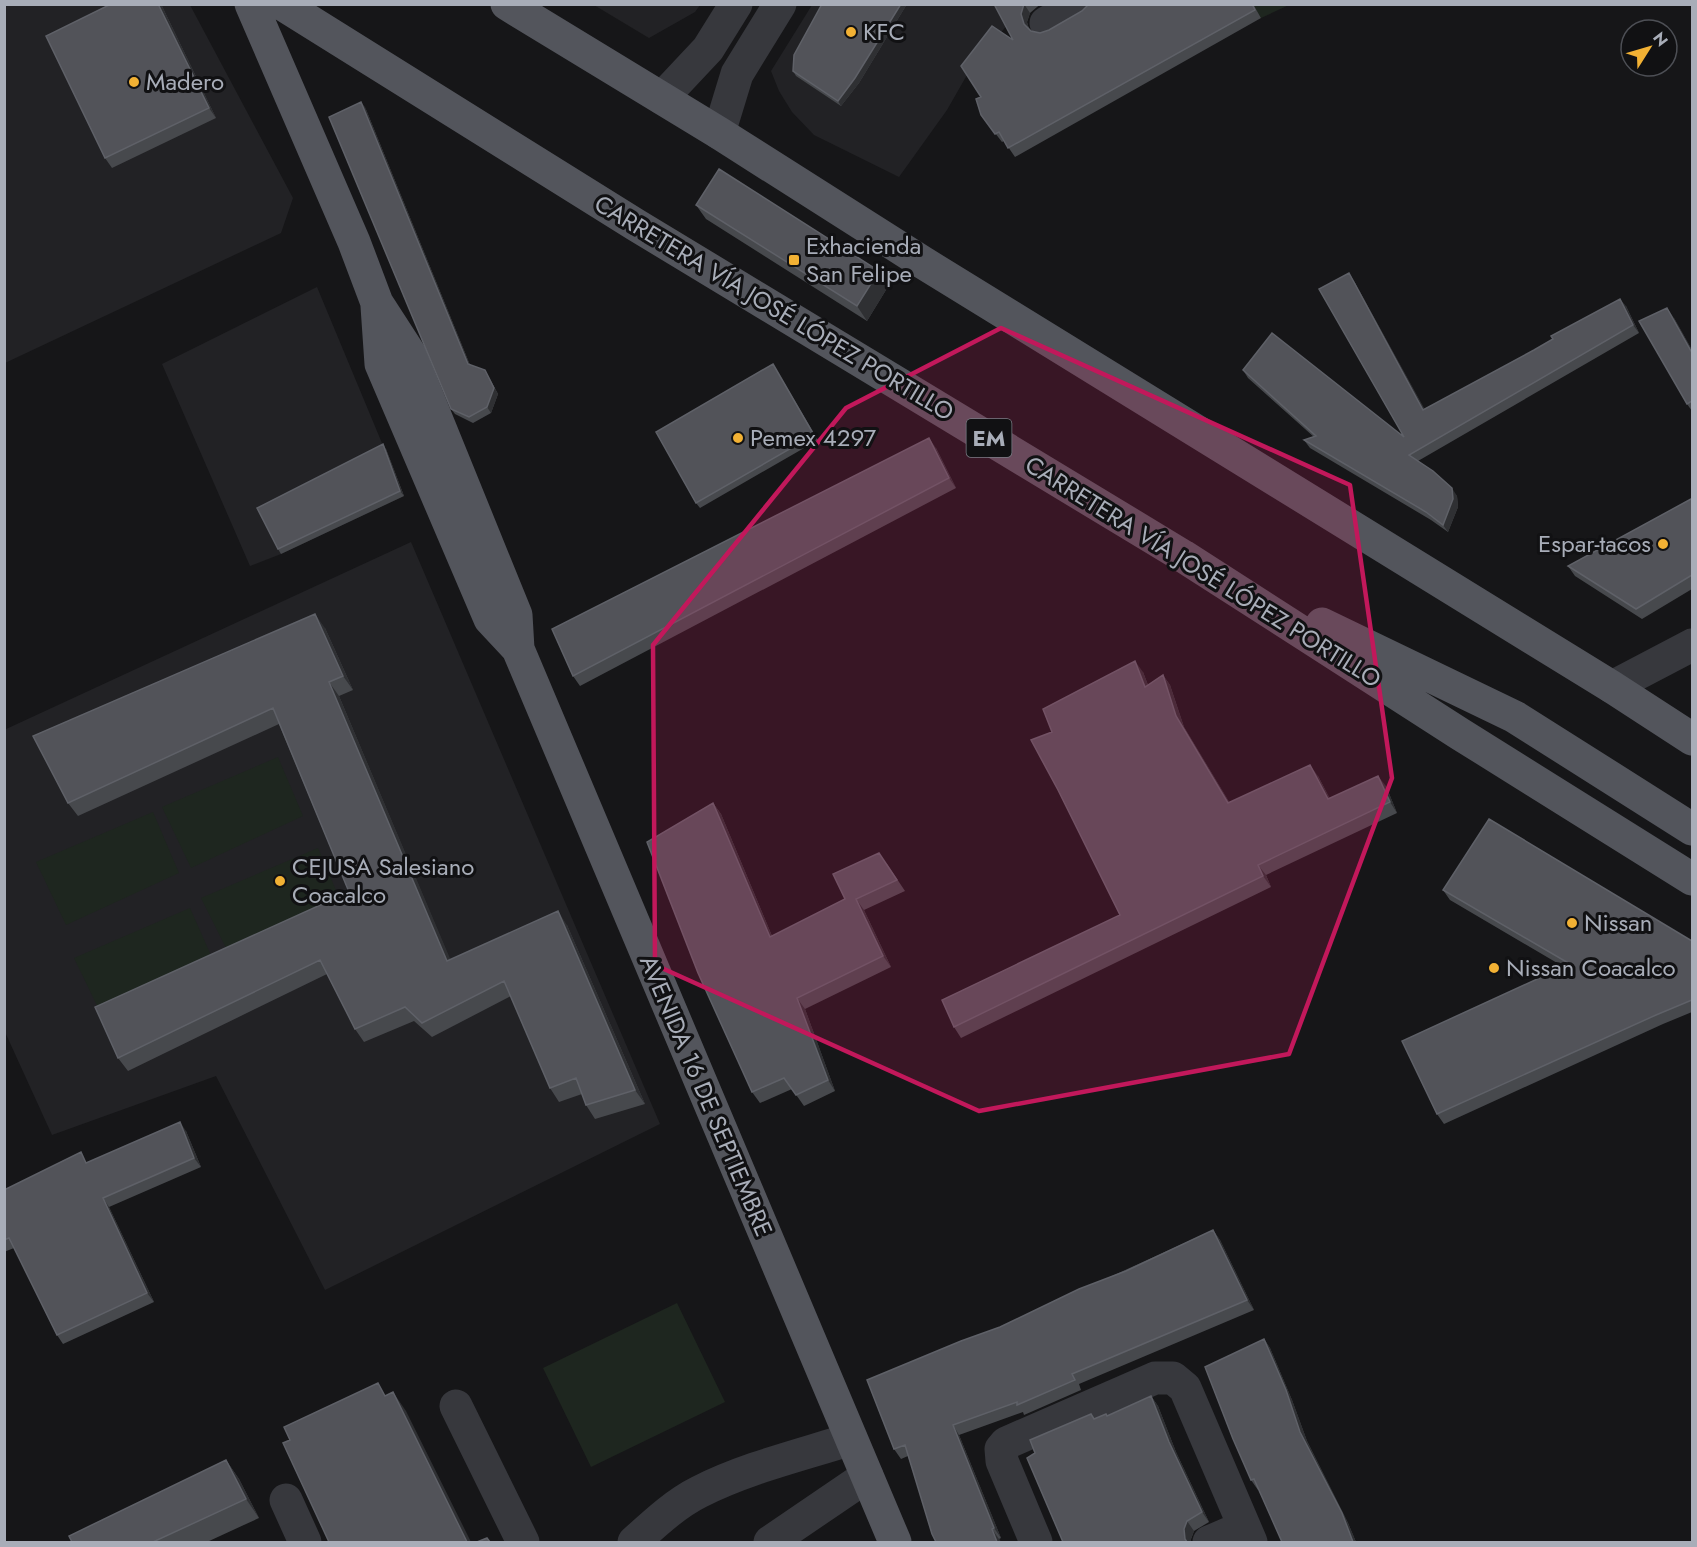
<svg xmlns="http://www.w3.org/2000/svg" width="1697" height="1547" font-family="Jost,sans-serif">
<style>
.built{fill:#222225}
.park{fill:#1e261f}
.lines{fill:none;stroke-linecap:round;stroke-linejoin:round}
.minor{stroke:#37383d;stroke-width:33}
.major{stroke:#53555c;stroke-width:33}
.wall{fill:#47494d}
.shaded-wall{fill:#2f3033}
.building{fill:#525359;stroke:#5f6168;stroke-width:1.5}
.marked{fill:#c2185b;fill-opacity:0.2;stroke:#c2185b;stroke-width:4.5;stroke-linejoin:round}
.poi-dot{fill:#f2b134;stroke:#111113;stroke-width:2}
.labels{text-anchor:middle;stroke-width:6;stroke-linejoin:round;paint-order:stroke}
.shield{fill:#111113;stroke:#7b7e86;stroke-width:1.5}
.shield-label{font-size:22px;font-weight:bold;fill:#a8adb8}
.poi-label{font-size:24px;fill:#a8adb8;stroke:#111113;text-anchor:start}
.street-label{font-size:24px;fill:#a8adb8;stroke:#111113}
</style>
<rect width="100%" height="100%" fill="#161618"/>
<path class="built" d="M 4,5 L 190,5 L 293,198 L 281,233 L 5,363 Z
M 594,5 L 700,5 L 695,12 L 649,38 Z
M 812,5 L 995,5 L 1007,25 L 967,75 L 947,110 L 899,177 L 814,135 L 792,112 L 779,91 L 771,71 Z
M 317,287 L 404,496 L 281,554 L 250,566 L 162,364 Z
M 411,542 L 660,1124 L 325,1290 L 216,1076 L 52,1135 L 5,1032 L 4,730 Z"/>
<path class="park" d="M 1253,5 L 1289,5 L 1261,18 Z
M 278,757 L 303,816 L 191,868 L 162,807 Z
M 153,812 L 179,873 L 66,925 L 36,862 Z
M 318,848 L 344,909 L 232,960 L 201,898 Z
M 190,908 L 217,969 L 104,1020 L 74,958 Z
M 677,1303 L 725,1402 L 591,1467 L 543,1368 Z"/>
<g class="lines">
<path class="minor" d="M 1046,23 L 1079,4
M 662,98 L 708,49 L 736,4
M 719,133 L 737,74 L 780,4
M 1612,687 L 1692,645
M 456,1406 L 523,1542
M 286,1500 L 305,1542
M 634,1542 C 654,1524 675,1504 699,1492 C 746,1468 801,1455 851,1439
M 770,1542 L 867,1476
M 1036,1542 L 1002,1461 L 1001,1449 L 1006,1443 L 1155,1378 L 1173,1378 L 1185,1388 L 1251,1542
M 1209,1542 L 1244,1527"/>
<path class="major" d="M 251,4 L 354,242 L 377,303 L 410,354 L 516,615 L 518,649 L 895,1542
M 282,4 L 636,225 L 1183,556 L 1460,734 L 1692,879
M 507,4 L 719,133 L 922,262 L 1612,687 L 1692,739
M 377,306 L 381,364 L 490,619 L 518,649
M 1322,624 L 1515,717 L 1692,829"/>
</g>
<path class="wall" d="M 161,4 L 216,118 L 112,168 L 105,158 Z
M 822,4 L 907,4 L 859,83 L 841,106 L 796,76 L 793,71 Z
M 994,4 L 1041,4 L 1037,7 L 1030,13 L 1027,22 L 1029,29 L 1031,31 L 1040,33 L 1049,30 L 1082,11 L 1089,4 L 1253,4 L 1261,18 L 1015,157 L 1004,141 L 1002,142 L 981,115 L 981,97 L 1013,40 Z
M 365,107 L 470,365 L 485,370 L 498,394 L 491,413 L 473,423 L 455,414 L 451,409 Z
M 696,205 L 889,285 L 867,321 L 706,219 Z
M 1354,281 L 1424,409 L 1626,306 L 1639,333 L 1418,461 L 1457,496 L 1458,507 L 1448,532 L 1431,520 L 1310,448 L 1304,440 L 1314,437 L 1248,378 L 1243,370 L 1404,437 Z
M 1674,318 L 1692,350 L 1692,411 L 1687,404 Z
M 776,369 L 818,440 L 700,508 L 696,503 Z
M 936,448 L 956,488 L 580,686 L 573,676 Z
M 386,449 L 404,496 L 281,554 L 278,549 Z
M 1692,500 L 1692,589 L 1642,619 L 1575,576 L 1568,566 Z
M 325,628 L 353,690 L 339,696 L 450,960 L 567,925 L 645,1104 L 595,1119 L 586,1105 L 582,1094 L 559,1102 L 550,1088 L 511,996 L 432,1037 L 414,1021 L 364,1042 L 355,1029 L 327,974 L 128,1071 L 118,1058 L 349,892 L 279,724 L 78,816 L 68,803 Z
M 1143,672 L 1148,685 L 1163,675 L 1170,685 L 1184,727 L 1229,802 L 1318,776 L 1330,799 L 1386,786 L 1397,813 L 1266,875 L 1271,887 L 961,1038 L 954,1027 L 1120,915 L 1052,732 Z
M 713,803 L 721,814 L 772,936 L 845,899 L 887,864 L 905,891 L 864,910 L 891,967 L 805,1009 L 835,1091 L 804,1106 L 792,1089 L 760,1103 L 752,1092 Z
M 1443,890 L 1692,941 L 1692,1012 L 1663,1024 L 1444,1124 L 1437,1114 L 1564,967 L 1450,900 Z
M 186,1131 L 201,1167 L 109,1207 L 154,1302 L 63,1344 L 57,1335 L 14,1248 L 4,1252 L 4,1190 Z
M 1213,1230 L 1220,1240 L 1254,1310 L 1079,1384 L 1081,1390 L 1024,1415 L 1023,1412 L 959,1435 L 1001,1538 L 999,1539 L 1001,1542 L 936,1542 L 908,1456 L 901,1459 L 894,1449 L 1000,1327 Z
M 1264,1339 L 1270,1348 L 1292,1400 L 1307,1441 L 1348,1523 L 1356,1542 L 1282,1542 L 1259,1490 L 1258,1490 L 1251,1480 Z
M 1151,1396 L 1158,1406 L 1176,1452 L 1209,1522 L 1194,1531 L 1191,1539 L 1191,1542 L 1063,1542 L 1035,1453 L 1095,1419 L 1107,1416 Z
M 226,1460 L 239,1479 L 259,1518 L 207,1542 L 72,1542 Z"/>
<path class="shaded-wall" d="M 158,4 L 161,4 L 216,118 L 209,108 Z
M 901,4 L 907,4 L 859,83 L 841,106 L 838,101 Z
M 1024,4 L 1030,13 L 1027,22 L 1030,33 L 1024,24 L 1021,14 Z
M 361,102 L 365,107 L 472,370 L 468,364 Z
M 879,271 L 889,285 L 867,321 L 857,306 Z
M 1349,273 L 1354,281 L 1429,417 L 1423,410 Z
M 1620,299 L 1626,306 L 1639,333 L 1633,325 Z
M 1667,308 L 1674,318 L 1692,350 L 1692,353 Z
M 485,370 L 498,394 L 491,413 L 487,407 Z
M 929,438 L 936,448 L 956,488 L 949,478 Z
M 383,444 L 386,449 L 404,496 L 400,491 Z
M 1452,488 L 1457,496 L 1458,507 L 1448,532 L 1443,525 Z
M 315,614 L 325,628 L 353,690 L 343,676 Z
M 1135,661 L 1143,672 L 1153,698 L 1145,687 Z
M 1163,675 L 1170,685 L 1184,727 L 1236,813 L 1228,803 L 1176,716 Z
M 329,682 L 339,696 L 457,975 L 447,961 Z
M 1310,765 L 1318,776 L 1336,810 L 1328,799 Z
M 1378,776 L 1386,786 L 1397,813 L 1390,802 Z
M 713,803 L 721,814 L 777,948 L 770,937 Z
M 1258,865 L 1266,875 L 1271,887 L 1263,876 Z
M 856,899 L 864,910 L 891,967 L 883,956 Z
M 558,911 L 567,925 L 645,1104 L 635,1090 Z
M 797,998 L 805,1009 L 835,1091 L 828,1080 Z
M 180,1122 L 186,1131 L 201,1167 L 194,1158 Z
M 103,1198 L 109,1207 L 154,1302 L 147,1293 Z
M 1213,1230 L 1220,1240 L 1254,1310 L 1247,1300 Z
M 1264,1339 L 1270,1348 L 1292,1400 L 1307,1441 L 1348,1523 L 1356,1542 L 1353,1542 L 1300,1432 Z
M 393,1392 L 406,1411 L 471,1542 L 467,1542 Z
M 1151,1396 L 1158,1406 L 1176,1452 L 1209,1522 L 1202,1512 L 1169,1442 Z
M 953,1425 L 959,1435 L 1001,1538 L 994,1528 Z
M 226,1460 L 239,1479 L 259,1518 L 246,1499 Z
M 1187,1521 L 1194,1531 L 1191,1539 L 1191,1542 L 1187,1542 L 1185,1539 L 1184,1529 Z
M 992,1529 L 999,1539 L 1001,1542 L 997,1542 Z"/>
<path class="building" d="M 111,4 L 158,4 L 209,108 L 105,158 L 46,36 Z
M 822,4 L 901,4 L 855,78 L 838,101 L 793,71 L 794,55 Z
M 994,4 L 1024,4 L 1021,14 L 1024,24 L 1031,31 L 1040,33 L 1049,30 L 1082,11 L 1089,4 L 1252,4 L 1255,10 L 1008,148 L 999,132 L 995,134 L 981,115 L 976,99 L 981,97 L 961,66 L 992,26 L 1013,40 Z
M 361,102 L 468,364 L 485,370 L 494,388 L 487,407 L 469,417 L 451,409 L 329,117 Z
M 719,169 L 879,271 L 857,306 L 696,205 Z
M 1349,273 L 1423,410 L 1534,350 L 1553,339 L 1551,336 L 1620,299 L 1633,325 L 1409,455 L 1433,471 L 1452,488 L 1453,499 L 1443,525 L 1426,512 L 1304,440 L 1316,436 L 1243,370 L 1272,333 L 1404,437 L 1319,289 Z
M 1667,308 L 1692,353 L 1692,401 L 1687,404 L 1639,321 Z
M 773,364 L 814,435 L 696,503 L 656,432 Z
M 929,438 L 949,478 L 573,676 L 552,629 Z
M 383,444 L 400,491 L 278,549 L 257,508 Z
M 1691,499 L 1692,500 L 1692,575 L 1636,609 L 1568,566 Z
M 315,614 L 343,676 L 329,682 L 447,961 L 558,911 L 635,1090 L 586,1105 L 576,1078 L 550,1088 L 504,981 L 422,1023 L 405,1007 L 355,1029 L 320,960 L 118,1058 L 95,1007 L 349,892 L 273,708 L 68,803 L 33,736 Z
M 1135,661 L 1145,687 L 1163,675 L 1176,716 L 1228,803 L 1310,765 L 1328,799 L 1378,776 L 1390,802 L 1258,865 L 1263,876 L 954,1027 L 942,1000 L 1120,915 L 1058,790 L 1031,740 L 1052,732 L 1043,709 Z
M 713,803 L 770,937 L 845,899 L 833,874 L 879,853 L 897,880 L 856,899 L 883,956 L 797,998 L 828,1080 L 796,1095 L 784,1078 L 752,1092 L 698,973 L 647,842 Z
M 1489,819 L 1692,941 L 1692,1000 L 1656,1015 L 1437,1114 L 1402,1041 L 1570,964 L 1443,890 Z
M 180,1122 L 194,1158 L 103,1198 L 147,1293 L 57,1335 L 9,1238 L 4,1240 L 4,1190 L 81,1152 L 86,1163 Z
M 1213,1230 L 1247,1300 L 1072,1374 L 1075,1380 L 1017,1405 L 1017,1402 L 953,1425 L 994,1528 L 992,1529 L 997,1542 L 936,1542 L 932,1534 L 905,1445 L 894,1449 L 867,1380 L 961,1341 L 1000,1327 L 1079,1289 L 1126,1271 Z
M 1264,1339 L 1286,1390 L 1300,1432 L 1342,1513 L 1353,1542 L 1282,1542 L 1254,1479 L 1251,1480 L 1233,1439 L 1205,1367 Z
M 378,1383 L 385,1396 L 393,1392 L 467,1542 L 329,1542 L 283,1443 L 290,1440 L 284,1427 Z
M 1151,1396 L 1169,1442 L 1202,1512 L 1187,1521 L 1184,1529 L 1185,1539 L 1187,1542 L 1063,1542 L 1027,1458 L 1035,1453 L 1030,1440 L 1091,1414 L 1094,1419 L 1106,1414 L 1107,1416 Z
M 226,1460 L 246,1499 L 153,1542 L 72,1542 L 69,1536 Z
M 487,1538 L 490,1542 L 477,1542 Z"/>
<path class="marked" d="M 1001,328 L 1350,485 L 1392,778 L 1289,1054 L 979,1111 L 655,965 L 653,645 L 846,408 Z"/>
<g class="poi-dot">
<circle cx="851" cy="32" r="6"/>
<circle cx="134" cy="82" r="6"/>
<rect x="788" y="254" width="12" height="12" rx="3"/>
<circle cx="738" cy="438" r="6"/>
<circle cx="1663" cy="544" r="6"/>
<circle cx="280" cy="881" r="6"/>
<circle cx="1572" cy="923" r="6"/>
<circle cx="1494" cy="968" r="6"/>
</g>
<g class="labels">
<rect class="shield" x="966.5" y="419" width="45" height="38" rx="4.5"/>
<g class="shield-label">
<text x="989" y="446">EM</text>
</g>
<g class="poi-label">
<text x="863" y="40">KFC</text>
<text x="146" y="90">Madero</text>
<text x="806" y="254">Exhacienda<tspan x="806" dy="28">San Felipe</tspan></text>
<text x="750" y="446">Pemex 4297</text>
<text x="1651" y="552" text-anchor="end">Espar-tacos</text>
<text x="292" y="875">CEJUSA Salesiano<tspan x="292" dy="28">Coacalco</tspan></text>
<text x="1584" y="931">Nissan</text>
<text x="1506" y="976">Nissan Coacalco</text>
</g>
<g class="street-label">
<text transform="translate(774 308) rotate(31)" y="8">CARRETERA VÍA JOSÉ LÓPEZ PORTILLO</text>
<text transform="translate(1203 572) rotate(32)" y="8">CARRETERA VÍA JOSÉ LÓPEZ PORTILLO</text>
<text transform="translate(706 1096) rotate(67)" y="8">AVENIDA 16 DE SEPTIEMBRE</text>
</g>
</g>
<rect width="1697" height="1547" fill="none" stroke="#a8adb8" stroke-width="12"/>
<g transform="translate(1649 48) rotate(53)"><circle r="28" fill="#111113" stroke="#4d4f55" stroke-width="1.5"/>
<path d="M0-4.5L10 22L0 15L-10 22Z" fill="#f2b134"/>
<text y="-9" font-size="16" font-weight="bold" text-anchor="middle" fill="#a8adb8">N</text>
</g>
</svg>
